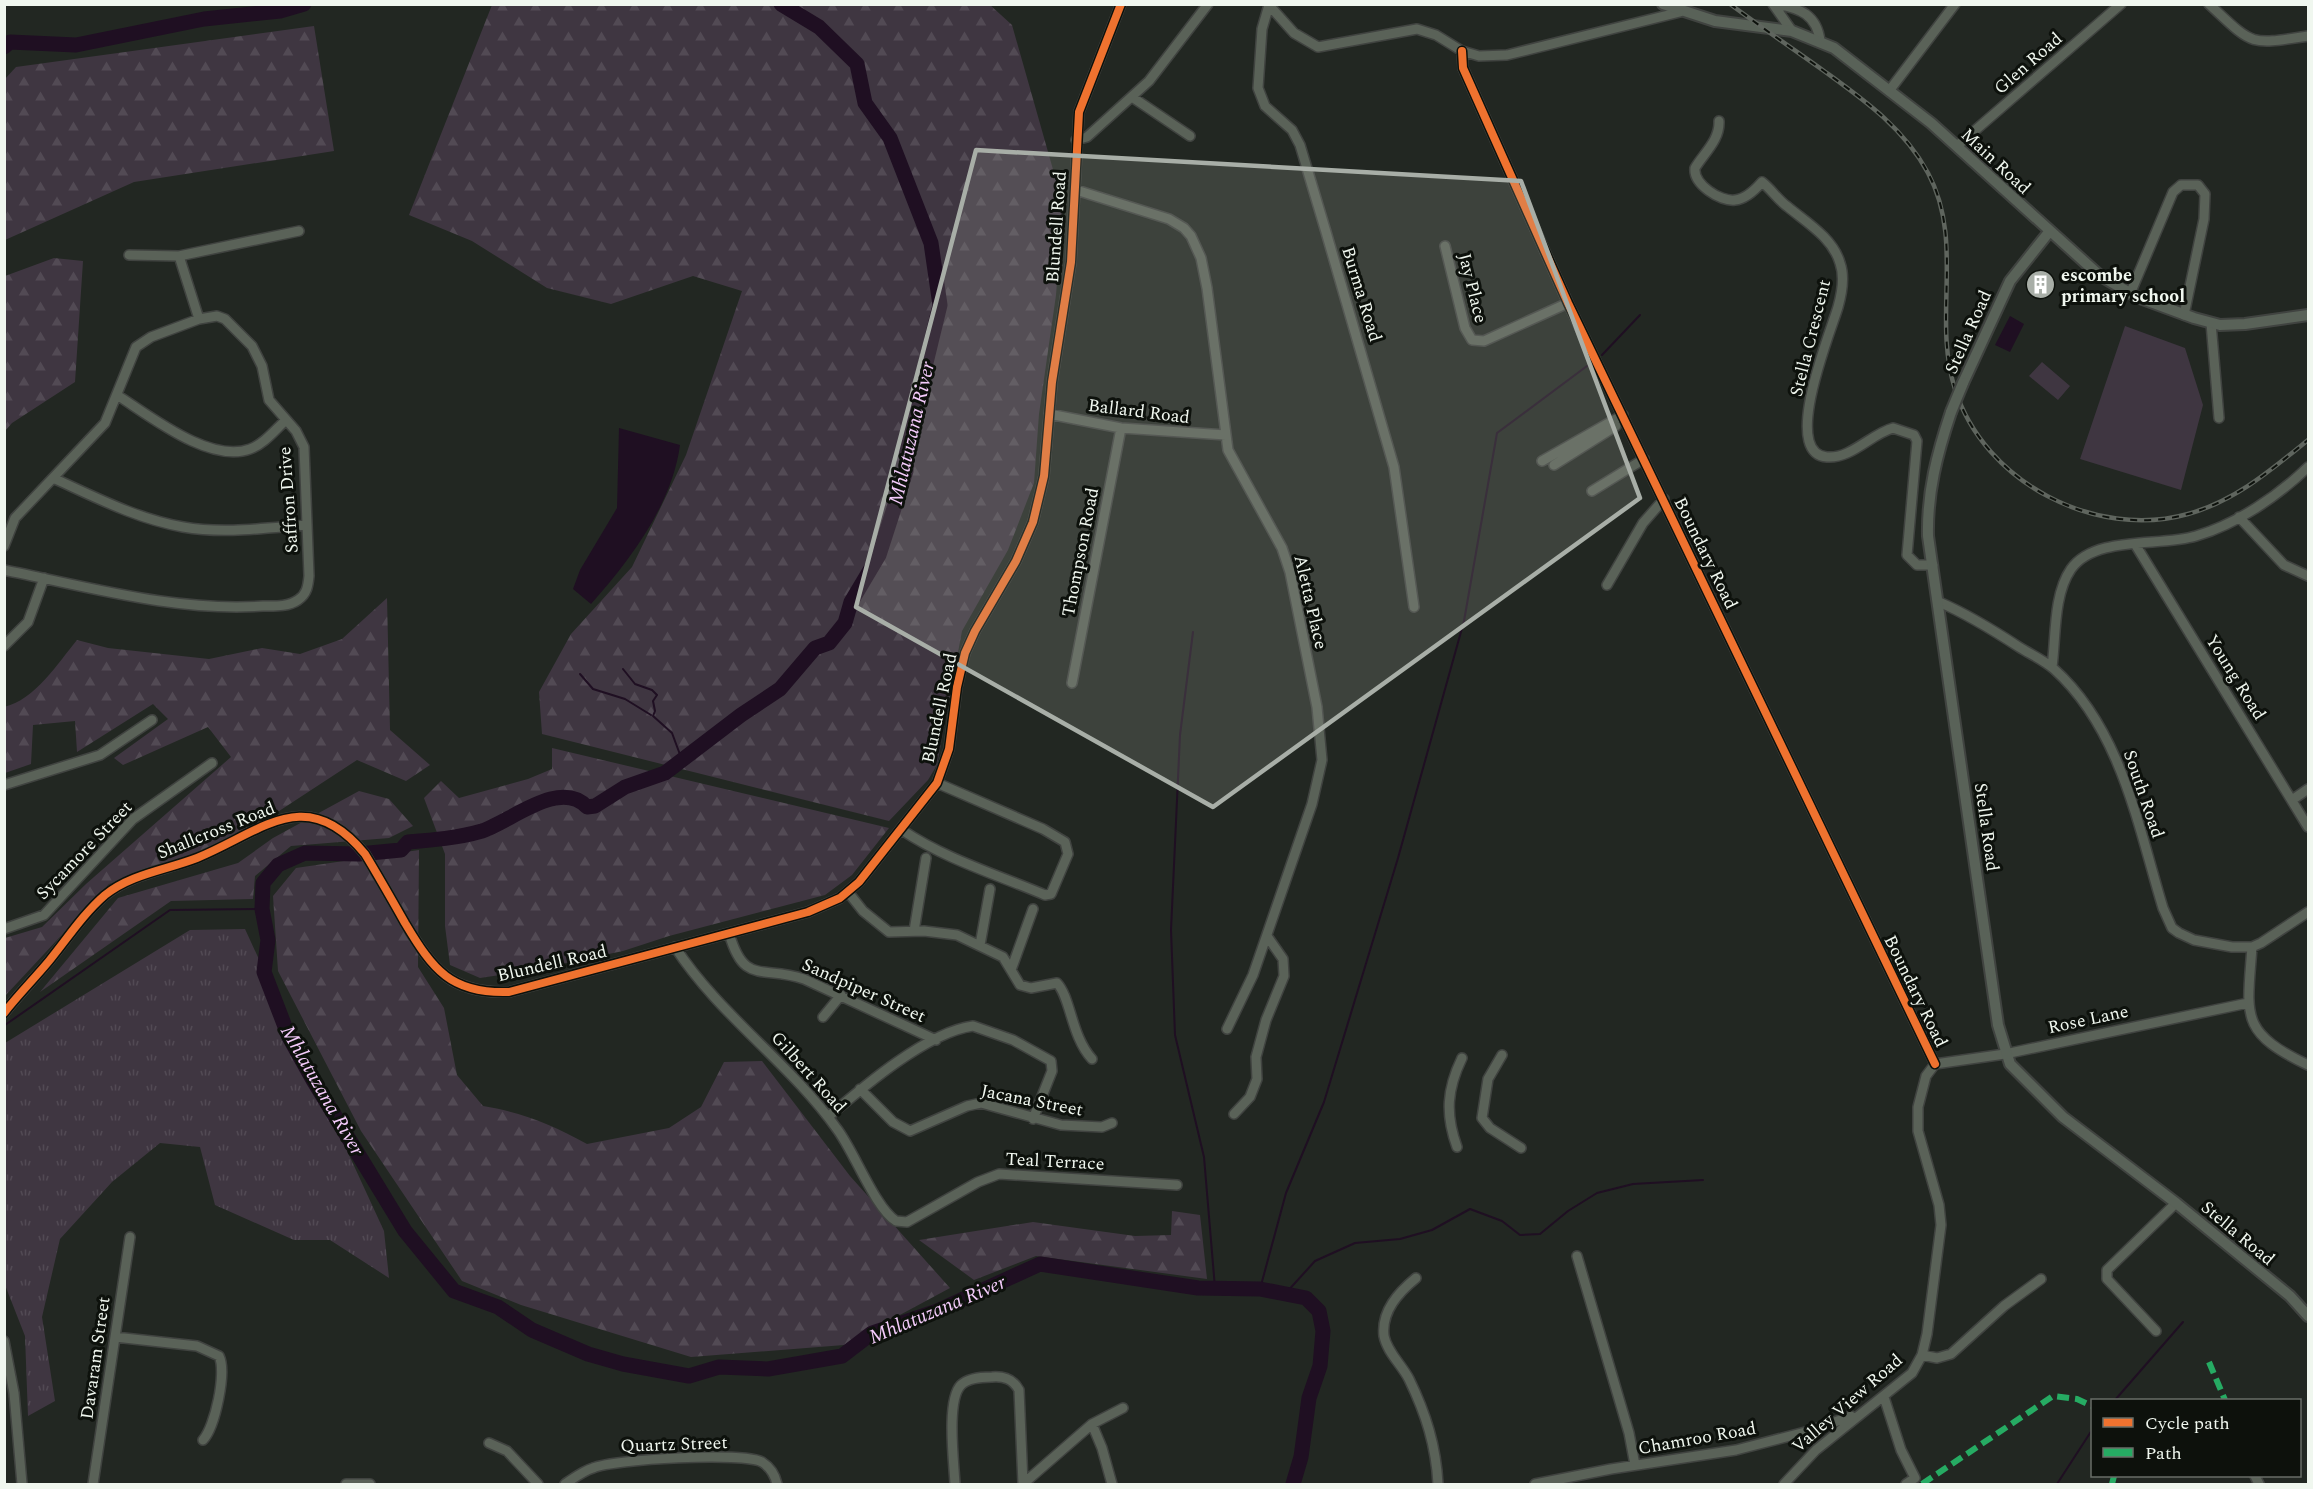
<svg xmlns="http://www.w3.org/2000/svg" width="2313" height="1489" font-family="Spectral,serif">
<style>
.grass{fill:url(#grass-tufts)}
.forest{fill:url(#forest-firs)}
.green{fill:#3f3641}
.water{fill:#1f0f22}
.lines{fill:none;stroke-linecap:round;stroke-linejoin:round}
.stream{stroke:#1f0f22;stroke-width:2}
.river{stroke:#1f0f22;stroke-width:15}
.minor-casing{stroke:#404340;stroke-width:12}
.major-casing{stroke:#404340;stroke-width:14}
.minor{stroke:#5a6258;stroke-width:9}
.major{stroke:#596258;stroke-width:10}
.rail-casing{stroke:#5f655e;stroke-width:4.5}
.rail{stroke:#0d110c;stroke-width:2;stroke-dasharray:7;stroke-linecap:butt}
.major-bridge-casing{stroke:#404340;stroke-width:14;stroke-linecap:butt}
.major-bridge{stroke:#596258;stroke-width:10}
.quiet{stroke:#26ab63;stroke-width:6;stroke-dasharray:12 6;stroke-linecap:butt}
.cycleway-casing{stroke:#0d110c;stroke-width:11}
.cycleway{stroke:#ef722f;stroke-width:8}
.marked{fill:#a8aea7;fill-opacity:0.2;stroke:#a8aea7;stroke-width:4.5;stroke-linejoin:round}
.labels{text-anchor:middle;stroke-width:6;stroke-linejoin:round;paint-order:stroke}
.street-label{font-size:18px;fill:#f0f7ef;stroke:#0d110c}
.poi-label{font-size:18px;font-weight:bold;fill:#f0f7ef;stroke:#0d110c;text-anchor:start}
.water-label{font-size:20px;font-style:italic;fill:#f5ccfc;stroke:#0d110c}
</style>
<defs>
<pattern id="grass-tufts" width="24" height="20" patternUnits="userSpaceOnUse" patternTransform="scale(1.5)"><rect width="24" height="20" fill="#3f3641"/><path d="M3 7l-1-3M5 7V3M7 7l1-3M15 17l-1-3M17 17v-4M19 17l1-3" fill="none" stroke="#524a54"/></pattern>
<pattern id="forest-firs" width="22" height="20" patternUnits="userSpaceOnUse" patternTransform="scale(1.5)"><rect width="22" height="20" fill="#3f3641"/><path d="M5 1l3.5 6h-7zM16 11l3.5 6h-7z" fill="#524a54"/></pattern>
</defs>
<rect width="100%" height="100%" fill="#222722"/>
<path class="grass" d="M 245,929 L 384,1231 L 389,1278 L 330,1240 L 294,1240 L 215,1205 L 200,1147 L 160,1143 L 112,1182 L 60,1239 L 42,1317 L 55,1401 L 28,1416 L 25,1336 L 5,1285 L 5,1043 L 190,930 Z"/>
<path class="forest" d="M 989,4 L 1012,25 L 1054,173 L 1063,171 L 1063,207 L 1056,295 L 1039,414 L 1034,483 L 1008,550 L 962,631 L 937,765 L 928,780 L 889,821 L 542,734 L 539,692 L 571,634 L 632,567 L 686,455 L 742,291 L 693,276 L 611,304 L 547,288 L 472,241 L 409,215 L 492,5 Z
M 314,26 L 334,151 L 134,182 L 5,240 L 5,79 L 16,67 Z
M 54,258 L 83,261 L 75,382 L 12,423 L 5,431 L 5,276 Z
M 387,598 L 390,730 L 430,765 L 406,781 L 357,760 L 273,815 L 188,859 L 109,884 L 5,996 L 5,938 L 42,927 L 86,884 L 231,757 L 208,727 L 123,765 L 114,758 L 168,719 L 153,704 L 77,752 L 75,721 L 33,725 L 31,764 L 5,773 L 4,707 C 35,700 58,663 77,640 L 108,648 L 209,659 L 262,648 L 300,654 L 342,639 Z
M 552,748 L 889,828 L 852,875 L 825,895 L 669,936 L 623,951 L 527,971 L 480,978 L 450,965 L 445,926 L 445,854 L 424,798 L 441,781 L 459,798 L 528,779 L 552,769 Z
M 359,791 L 389,799 L 413,826 L 389,838 L 291,846 L 255,876 L 253,899 L 171,901 L 40,992 L 118,898 L 238,863 L 273,838 Z
M 419,850 L 418,967 L 444,1008 L 457,1075 L 483,1106 C 521,1112 553,1125 587,1144 L 669,1128 L 701,1107 L 724,1062 L 762,1061 L 850,1176 L 950,1288 L 844,1345 L 691,1357 L 521,1305 L 462,1281 L 361,1131 L 278,971 L 273,896 L 296,868 Z
M 1172,1211 L 1200,1215 L 1207,1279 L 1036,1256 L 974,1280 L 919,1240 L 1033,1222 L 1135,1236 L 1171,1235 Z"/>
<path class="green" d="M 2125,326 L 2185,348 L 2203,405 L 2181,490 L 2080,459 Z
M 2042,362 L 2070,386 L 2058,400 L 2029,376 Z"/>
<path class="water" d="M 2010,316 L 2024,324 L 2010,352 L 1995,345 Z
M 619,428 L 680,445 C 672,505 630,560 591,604 L 573,589 L 580,570 L 617,508 Z"/>
<g class="lines">
<path class="stream" d="M 1602,355 L 1640,315
M 1193,632 L 1180,735 L 1171,930 L 1175,1035 L 1204,1157 L 1215,1288
M 623,669 L 635,684 L 652,690 L 657,695 L 653,701 L 655,711 L 653,716 L 672,733 L 682,760
M 580,674 L 593,689 L 625,699 L 651,715
M 5,1025 L 170,910 L 262,909
M 1260,1289 L 1286,1193 L 1324,1102 L 1398,858 L 1464,621 L 1497,433 L 1587,366
M 1285,1294 L 1315,1261 L 1355,1243 L 1400,1239 L 1432,1230 L 1470,1209 L 1502,1221 L 1520,1235 L 1540,1234 L 1568,1211 L 1597,1193 L 1633,1184 L 1703,1180
M 2115,1400 L 2183,1322
M 2057,1484 L 2092,1430"/>
<path class="river" d="M 781,4 L 819,27 L 857,64 L 865,103 L 890,138 L 931,243 L 940,305 L 907,441 L 906,471 L 879,555 L 851,602 L 845,623 L 829,643 L 815,648 L 780,689 L 741,715 L 665,773 L 625,787 L 595,806 L 587,807 C 560,778 510,822 482,831 C 458,838 433,840 408,842 L 401,850 L 359,854 L 305,853 L 278,865 L 263,883 L 262,909 L 268,940 L 264,972 L 289,1037 L 313,1080 L 405,1231 L 454,1291 L 498,1307 L 532,1330 L 588,1354 L 623,1364 L 689,1376 L 719,1367 L 768,1369 L 842,1356 L 872,1333 L 937,1311 L 1040,1264 L 1198,1288 L 1260,1289 L 1306,1298 L 1319,1311 L 1323,1331 L 1320,1366 L 1309,1398 L 1301,1457 L 1293,1484
M 4,47 L 10,42 L 76,45 L 204,19 L 280,11 L 304,4"/>
<defs>
<path id="minor" d="M 1268,4 L 1294,33 L 1318,47 L 1417,29 L 1436,35 L 1462,51 L 1479,56 L 1507,55 L 1680,12
M 1773,4 L 1792,31
M 1776,4 C 1800,8 1817,15 1820,41
M 2209,4 C 2254,46 2248,45 2308,36
M 1269,5 L 1262,29 L 1258,88 L 1265,106 L 1292,130 L 1300,145 L 1326,232 L 1394,467 L 1414,607
M 1462,51 L 1463,68 L 1568,303 L 1935,1064
M 1889,91 L 1955,4
M 1132,97 L 1190,136
M 1719,121 C 1720,140 1704,153 1695,168 C 1693,184 1720,202 1735,200 C 1746,199 1755,190 1762,182 C 1772,190 1778,200 1788,207 C 1806,222 1833,238 1840,263 C 1845,277 1842,293 1838,307 C 1831,331 1780,454 1827,457 C 1851,459 1871,434 1893,428 L 1914,435 L 1917,441 L 1907,555 L 1917,565 L 1933,565
M 1076,140 L 1087,137 L 1149,81 L 1208,4
M 1957,146 L 2121,4
M 1076,190 L 1169,219 L 1184,228 L 1191,236 L 1201,258 L 1207,288 L 1228,450 L 1282,548 L 1290,572 L 1317,707 L 1322,760 L 1312,804 L 1253,975 L 1227,1029
M 1445,246 L 1465,328 L 1472,340 L 1484,341 L 1568,303
M 129,255 L 179,256 L 299,231
M 179,256 L 199,319
M 2130,294 L 2173,192 L 2181,185 L 2198,185 L 2205,194 L 2204,219 L 2184,315
M 2211,323 L 2219,418
M 117,395 C 150,416 210,464 250,449 C 264,444 275,430 286,420
M 1049,414 L 1121,428 L 1226,435
M 1542,461 L 1623,415
M 1554,465 L 1616,426
M 53,478 C 95,497 137,519 183,527 C 223,534 266,528 307,525
M 1592,491 L 1644,459
M 2239,517 L 2284,565 L 2308,576
M 2135,544 L 2308,827
M 4,546 L 15,518 L 105,423 L 136,347 L 151,337 L 199,319 L 217,316 L 225,319 L 252,346 L 262,366 L 269,400 L 296,431 L 304,447 L 309,576 C 308,586 307,594 298,600 C 288,607 274,606 263,606 C 176,612 89,587 4,570
M 1607,585 L 1643,523 L 1664,499
M 1939,602 C 1967,614 1993,630 2019,647 C 2030,654 2044,660 2054,669 C 2121,729 2138,826 2163,908 L 2172,928 L 2179,933 L 2194,940 L 2232,947 L 2252,947 L 2261,943 L 2308,912
M 4,646 L 28,622 L 44,578
M 2052,667 C 2056,638 2053,595 2071,569 C 2095,535 2160,547 2196,536 C 2237,524 2278,496 2308,467
M 1072,683 L 1121,428
M 4,785 L 100,755 L 152,720
M 2292,800 L 2308,789
M 902,830 C 945,859 998,875 1045,895 L 1051,894 L 1068,854 L 1065,842 L 1043,829 L 937,783
M 848,892 L 863,911 L 889,932 L 924,931 L 957,935 L 1003,957 L 1020,985 L 1031,988 L 1057,983 C 1071,998 1071,1036 1092,1059
M 4,929 L 44,915 L 133,819 L 212,763
M 914,931 L 926,858
M 729,933 C 744,986 762,965 804,979 L 936,1040
M 980,945 L 990,889
M 675,947 C 719,1015 790,1063 837,1129 C 854,1151 875,1208 896,1221 L 907,1222 L 978,1182 L 999,1174 L 1177,1185
M 2252,947 C 2247,1016 2239,1032 2308,1065
M 1011,970 L 1033,909
M 4,1013 C 18,995 34,979 49,961 C 67,939 83,914 105,895 C 131,874 166,870 197,858 C 261,832 306,782 365,854 C 379,877 392,900 405,923 C 433,970 451,994 509,992 L 808,912 L 840,898 L 859,882 L 937,783 L 949,749 L 957,687 L 965,653 L 975,631 L 1016,561 L 1033,522 L 1044,476 L 1052,382 L 1071,262 L 1079,112 L 1121,4
M 823,1017 L 841,995
M 1502,1055 L 1488,1079 L 1482,1118 L 1490,1128 L 1521,1148
M 1935,1064 L 2005,1054 L 2248,1003
M 860,1089 L 893,1122 L 910,1131 L 967,1106 L 981,1103 L 1061,1125 L 1102,1127 L 1112,1123
M 1234,1114 L 1250,1097 L 1257,1079 L 1256,1057 L 1266,1020 L 1284,976 L 1283,959 L 1267,936
M 828,1117 C 863,1087 927,1032 973,1026 L 1013,1040 L 1051,1061 L 1052,1071 L 1033,1119
M 1457,1147 C 1445,1114 1447,1089 1462,1058
M 1577,1256 L 1629,1433 L 1635,1465
M 1416,1278 C 1399,1292 1381,1311 1384,1336 C 1387,1352 1402,1365 1409,1379 C 1426,1414 1436,1446 1438,1484
M 2156,1331 L 2107,1279 L 2107,1270 L 2176,1203
M 115,1337 L 197,1346 L 219,1356 C 227,1372 215,1427 203,1440
M 4,1341 L 14,1393 L 22,1484
M 1922,1355 L 1937,1358 L 1951,1354 L 2004,1306 L 2041,1279
M 1884,1397 L 1901,1450 L 1915,1478 L 1906,1484
M 1092,1424 L 1102,1448 L 1112,1484
M 489,1443 L 507,1451 L 538,1484
M 2255,1476 L 2259,1484
M 93,1484 L 130,1237
M 346,1484 L 370,1484
M 565,1484 C 574,1478 583,1471 593,1468 C 614,1459 744,1452 762,1462 C 770,1467 775,1475 777,1484
M 955,1484 C 954,1463 946,1400 961,1385 C 968,1378 983,1377 992,1377 C 1004,1376 1013,1379 1019,1390 L 1023,1484
M 1023,1484 L 1092,1424 L 1123,1408
M 1535,1484 L 1611,1469 L 1736,1450 L 1813,1430 L 1851,1416
M 1784,1484 L 1816,1450 L 1912,1373 L 1922,1355 L 1927,1334 L 1941,1225 L 1939,1205 L 1918,1131 L 1918,1107 L 1926,1076 L 1935,1064"/>
<path id="major" d="M 1663,4 L 1715,21 L 1792,31 L 1834,48 L 1931,123 L 2099,275 L 2137,297 L 2194,318 L 2220,325 L 2245,324 L 2308,315
M 1963,383 L 2010,281 L 2049,232
M 1951,412 C 1937,454 1927,492 1928,536 L 1998,1025 L 2010,1064 L 2063,1117 L 2176,1203 L 2290,1296 L 2308,1316"/>
</defs>
<use href="#minor" class="minor-casing"/>
<use href="#major" class="major-casing"/>
<use href="#minor" class="minor"/>
<use href="#major" class="major"/>
<defs>
<path id="rail" d="M 1730,4 C 1761,27 1793,49 1824,71 C 1864,100 1904,128 1928,173 C 1965,242 1932,318 1955,389 C 1984,482 2095,540 2188,514 C 2235,501 2271,470 2308,440"/>
</defs>
<use href="#rail" class="rail-casing"/>
<use href="#rail" class="rail"/>
<defs>
<path id="major-bridge" d="M 1951,412 L 1963,383"/>
</defs>
<use href="#major-bridge" class="major-bridge-casing"/>
<use href="#major-bridge" class="major-bridge"/>
<path class="quiet" d="M 2209,1362 L 2225,1400
M 1922,1484 L 2053,1396 L 2077,1399 L 2092,1406
M 2112,1484 L 2114,1476"/>
<defs>
<path id="cycleway" d="M 1462,51 L 1463,68 L 1568,303 L 1935,1064
M 4,1013 C 18,995 34,979 49,961 C 67,939 83,914 105,895 C 131,874 166,870 197,858 C 261,832 306,782 365,854 C 379,877 392,900 405,923 C 433,970 451,994 509,992 L 808,912 L 840,898 L 859,882 L 937,783 L 949,749 L 957,687 L 965,653 L 975,631 L 1016,561 L 1033,522 L 1044,476 L 1052,382 L 1071,262 L 1079,112 L 1121,4"/>
</defs>
<use href="#cycleway" class="cycleway-casing"/>
<use href="#cycleway" class="cycleway"/>
</g>
<path class="marked" d="M 976,150 L 1521,181 L 1640,498 L 1213,807 L 856,607 Z"/>
<defs>
<symbol id="building-disc" viewBox="-11 -11 22 22"><circle r="9.5" fill="#a8aea7" stroke="#0d110c"/><path d="M-4-6H4V6H1V3H-1V6H-4ZM-2.5-4.3h1.7v1.8h-1.7ZM.8-4.3h1.7v1.8H.8ZM-2.5-1h1.7V.8h-1.7ZM.8-1h1.7V.8H.8Z" fill="#fff"/></symbol>
</defs>
<g fill-rule="evenodd">
<use href="#building-disc" x="2024" y="268" width="33" height="33"/>
</g>
<g class="labels">
<g class="street-label">
<text transform="translate(2028 63) rotate(-41)" y="6">Glen Road</text>
<text transform="translate(1996 161) rotate(43)" y="6">Main Road</text>
<text transform="translate(1056 227) rotate(-86)" y="6">Blundell Road</text>
<text transform="translate(1473 288) rotate(76)" y="6">Jay Place</text>
<text transform="translate(1362 294) rotate(73)" y="6">Burma Road</text>
<text transform="translate(1968 332) rotate(-66)" y="6">Stella Road</text>
<text transform="translate(1810 338) rotate(-76)" y="6">Stella Crescent</text>
<text transform="translate(1139 411) rotate(7)" y="6">Ballard Road</text>
<text transform="translate(288 500) rotate(-94)" y="6">Saffron Drive</text>
<text transform="translate(1080 552) rotate(-79)" y="6">Thompson Road</text>
<text transform="translate(1706 553) rotate(64)" y="6">Boundary Road</text>
<text transform="translate(1311 602) rotate(77)" y="6">Aletta Place</text>
<text transform="translate(2236 677) rotate(58)" y="6">Young Road</text>
<text transform="translate(939 708) rotate(-78)" y="6">Blundell Road</text>
<text transform="translate(2144 794) rotate(71)" y="6">South Road</text>
<text transform="translate(1987 827) rotate(82)" y="6">Stella Road</text>
<text transform="translate(216 830) rotate(-22)" y="6">Shallcross Road</text>
<text transform="translate(84 850) rotate(-46)" y="6">Sycamore Street</text>
<text transform="translate(552 963) rotate(-13)" y="6">Blundell Road</text>
<text transform="translate(864 990) rotate(24)" y="6">Sandpiper Street</text>
<text transform="translate(1916 991) rotate(64)" y="6">Boundary Road</text>
<text transform="translate(2088 1019) rotate(-12)" y="6">Rose Lane</text>
<text transform="translate(809 1072) rotate(48)" y="6">Gilbert Road</text>
<text transform="translate(1032 1100) rotate(11)" y="6">Jacana Street</text>
<text transform="translate(1055 1161) rotate(3)" y="6">Teal Terrace</text>
<text transform="translate(2238 1233) rotate(40)" y="6">Stella Road</text>
<text transform="translate(95 1358) rotate(-82)" y="6">Davaram Street</text>
<text transform="translate(1847 1403) rotate(-41)" y="6">Valley View Road</text>
<text transform="translate(1697 1438) rotate(-10)" y="6">Chamroo Road</text>
<text transform="translate(674 1444) rotate(-2)" y="6">Quartz Street</text>
</g>
<g class="poi-label">
<text x="2061" y="281">escombe<tspan x="2061" dy="21">primary school</tspan></text>
</g>
<g class="water-label">
<text transform="translate(911 433) rotate(-77)" y="7">Mhlatuzana River</text>
<text transform="translate(323 1090) rotate(60)" y="7">Mhlatuzana River</text>
<text transform="translate(937 1309) rotate(-23)" y="7">Mhlatuzana River</text>
</g>
</g>
<rect width="2313" height="1489" fill="none" stroke="#f0f7ef" stroke-width="12"/>
<rect x="2091" y="1399" width="210" height="78" fill="#0d110c" stroke="#686d67" stroke-width="1.5"/>
<rect x="2103" y="1418" width="30" height="9" fill="#ef722f" stroke="#686d67" stroke-width="1.5"/>
<text x="2145" y="1429" font-size="18" fill="#f0f7ef">Cycle path</text>
<rect x="2103" y="1448" width="30" height="9" fill="#26ab63" stroke="#686d67" stroke-width="1.5"/>
<text x="2145" y="1459" font-size="18" fill="#f0f7ef">Path</text>
</svg>
